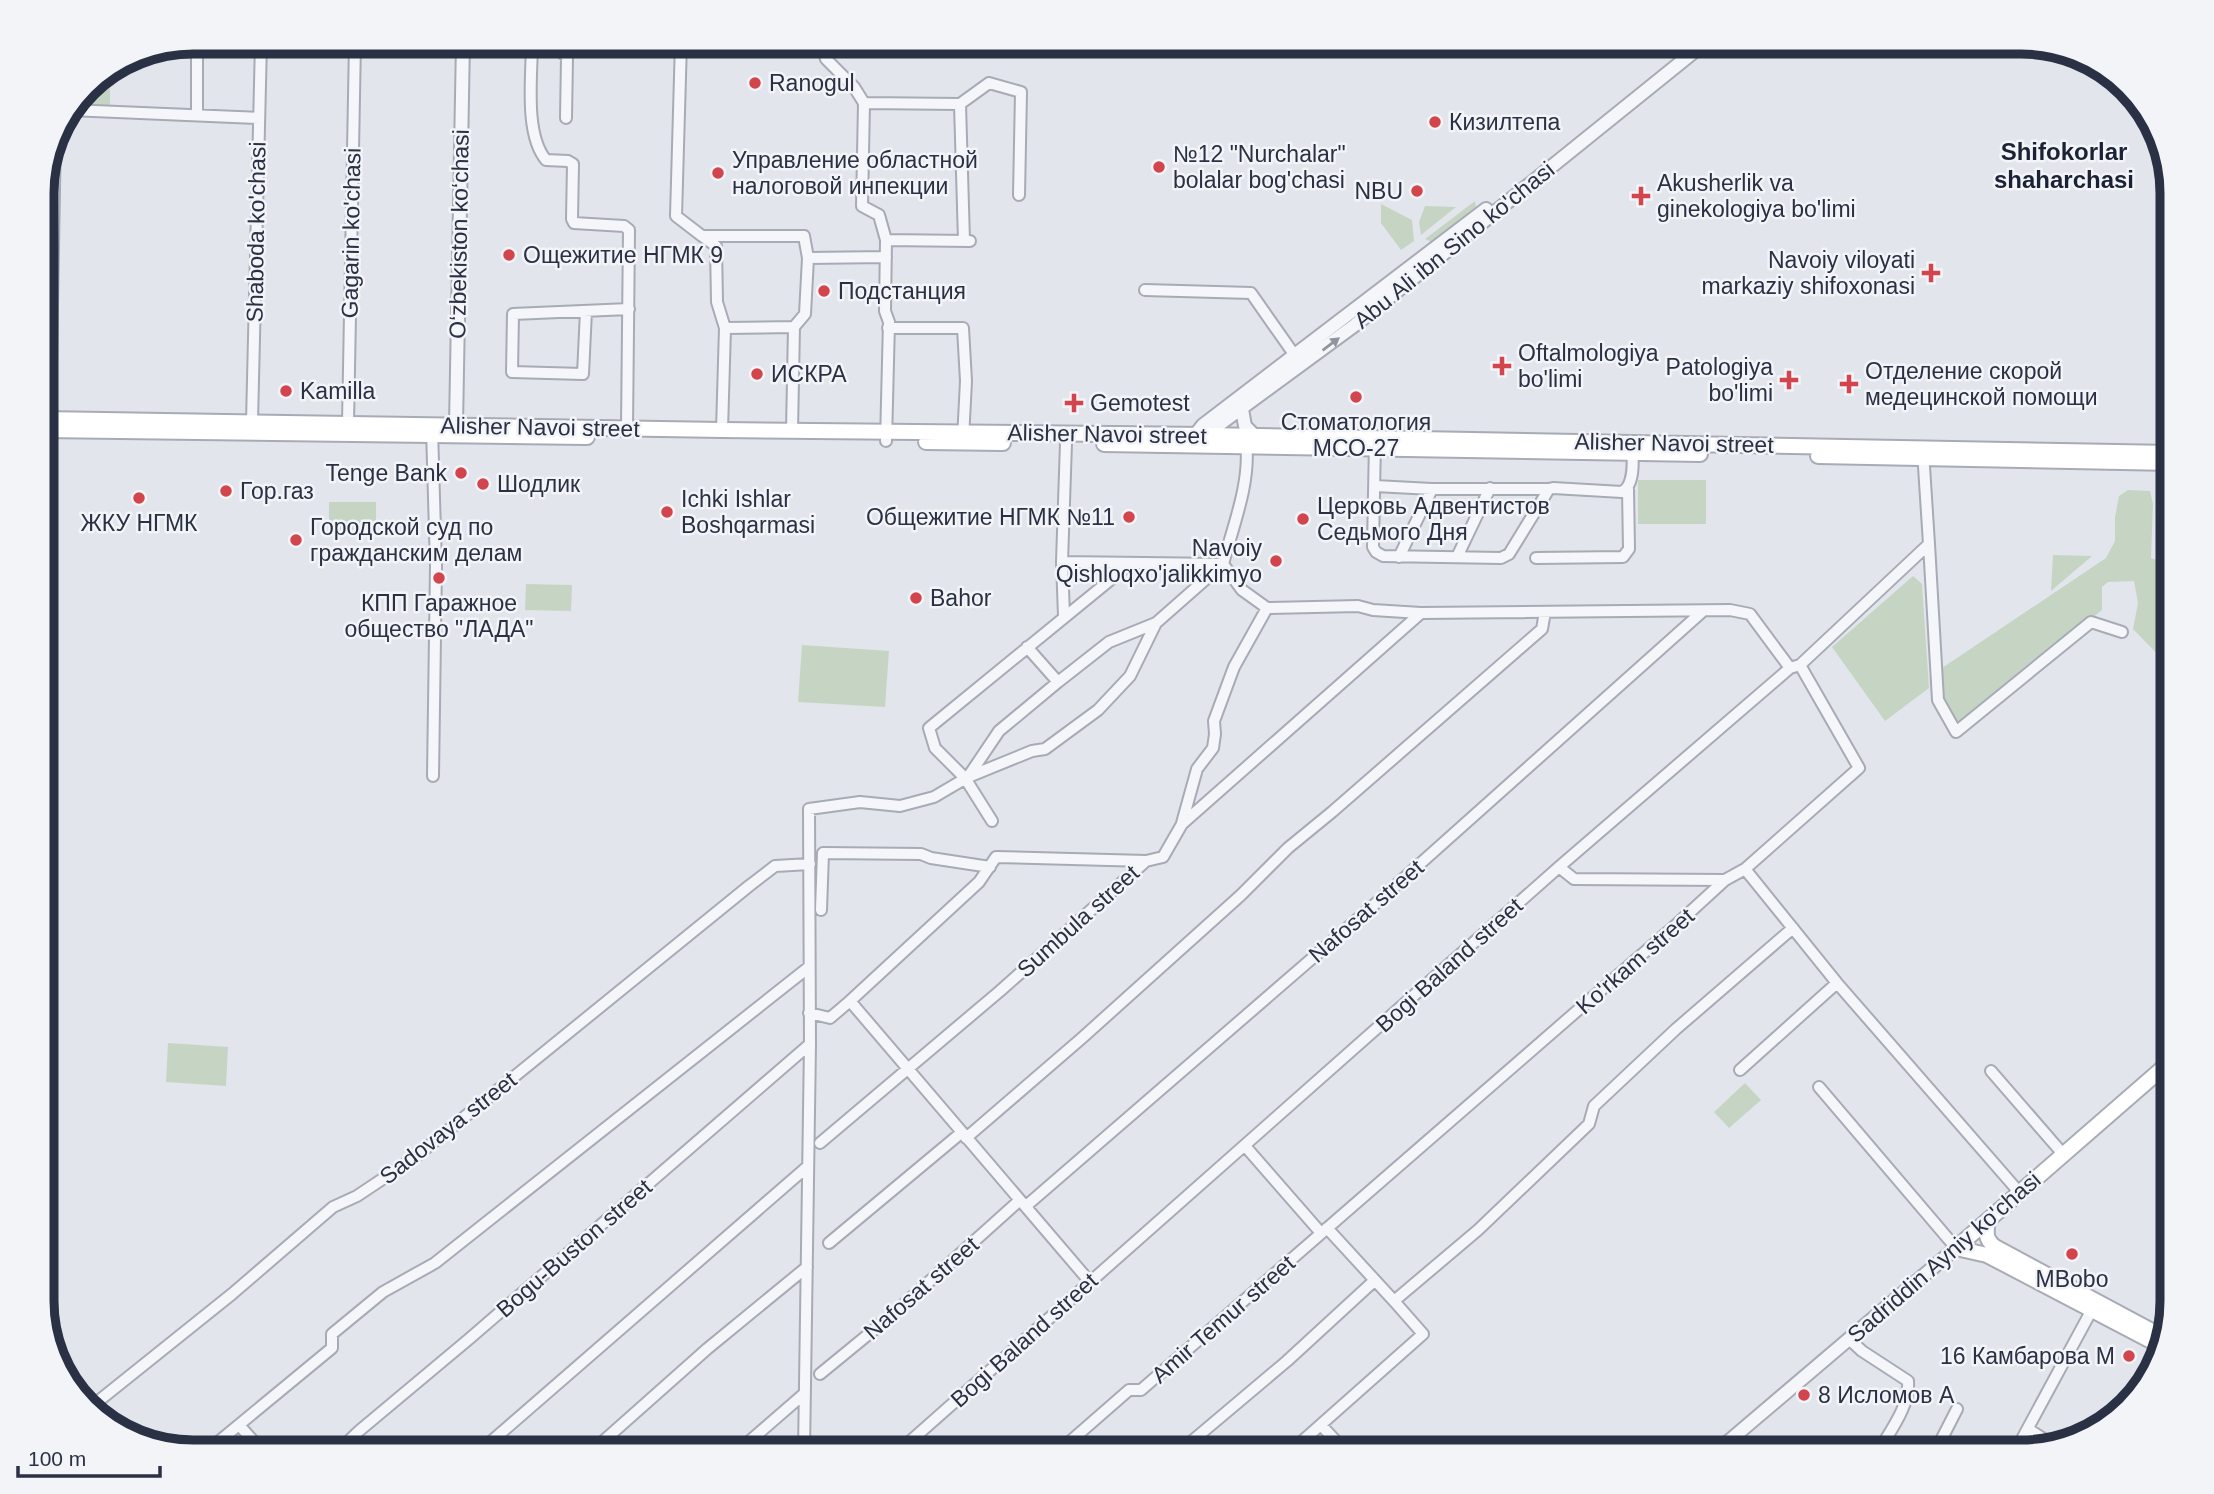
<svg xmlns="http://www.w3.org/2000/svg" width="2214" height="1494" font-family="Helvetica,sans-serif">
<style>
.green{fill:#c6d5c3}
.lines{fill:none;stroke-linecap:round;stroke-linejoin:round}
.minor-casing{stroke:#a7abb6;stroke-width:14}
.tertiary-casing{stroke:#a7abb6;stroke-width:16}
.secondary-casing{stroke:#a7abb6;stroke-width:18}
.minor{stroke:#f5f6f9;stroke-width:10}
.tertiary{stroke:#f5f6f9;stroke-width:12}
.secondary{stroke:#fff;stroke-width:14}
.oneway{fill:#90949e}
.poi-dot{fill:#d3454d;stroke:#f2f4f8;stroke-width:2.5}
.labels{text-anchor:middle;stroke-width:5;stroke-linejoin:round;paint-order:stroke}
.poi-label{font-size:23px;fill:#2a3144;stroke:#f2f4f8;text-anchor:start}
.street-label{font-size:23px;fill:#2a3144;stroke:#f2f4f8}
.neighbourhood-label{font-size:24px;font-weight:bold;fill:#1c2235;stroke:#f2f4f8}
.rim{fill:none;stroke:#2a3144;stroke-width:9}
</style>
<rect width="100%" height="100%" fill="#e2e5eb"/>
<path class="green" d="M 110,70 L 110,105 L 74,105 L 86,86 Z
M 1475,201 L 1476,207 L 1432,242 L 1425,239 Z
M 1381,204 L 1412,220 L 1414,241 L 1401,250 L 1381,223 Z
M 1425,206 L 1456,207 L 1421,235 L 1419,222 Z
M 1638,480 L 1706,480 L 1706,524 L 1638,524 Z
M 2128,490 L 2150,491 L 2153,504 L 2151,558 L 2164,563 L 2172,563 L 2172,669 L 2133,629 L 2138,603 L 2134,581 L 2108,582 L 2102,587 L 2102,610 L 1963,722 L 1957,724 L 1943,698 L 1942,668 L 2106,558 L 2115,541 L 2115,517 L 2119,496 Z
M 329,502 L 376,502 L 376,530 L 329,530 Z
M 2053,555 L 2092,556 L 2051,591 Z
M 1913,576 L 1922,584 L 1929,688 L 1885,721 L 1832,647 Z
M 526,584 L 572,585 L 571,611 L 525,610 Z
M 802,645 L 889,651 L 885,707 L 798,702 Z
M 168,1043 L 228,1047 L 226,1086 L 166,1082 Z
M 1745,1083 L 1761,1100 L 1729,1128 L 1714,1112 Z"/>
<g class="lines">
<defs>
<path id="minor" d="M 532,42 C 532,75 524,134 546,160 L 568,161 L 573,164 L 572,219 L 574,223 L 624,226 L 629,230 L 627,428
M 560,42 L 560,51 L 567,57 L 566,118
M 617,42 L 632,42
M 681,42 L 676,216 L 702,236 L 804,236 L 808,258 L 805,314 L 794,327 L 792,431
M 821,42 L 826,59 L 854,87 L 864,103
M 864,103 L 862,206 L 879,215 L 886,240 L 885,311 L 889,322 L 886,441
M 864,103 L 960,104
M 960,104 L 989,83 L 1021,92 L 1019,195
M 960,104 L 964,241
M 70,110 L 259,118
M 197,115 L 197,42
M 702,236 L 716,246 L 717,302 L 725,328 L 722,430
M 886,240 L 970,241
M 808,258 L 886,257
M 1145,290 L 1251,293 L 1298,360
M 586,311 L 583,374 L 512,372 L 513,314 L 629,309
M 725,328 L 794,327
M 888,328 L 963,328 L 966,381 L 963,439
M 50,419 L 55,133
M 252,422 L 261,42
M 348,423 L 355,42
M 432,429 L 436,566 L 433,776
M 1375,441 L 1373,547 L 1376,552 L 1383,556 L 1501,558 L 1509,554 L 1549,489 L 1553,488 L 1622,492 C 1635,485 1633,460 1632,446
M 1246,442 C 1251,482 1233,526 1223,564 L 1242,590 L 1267,608 L 1358,606 L 1373,610 L 1421,613 L 1730,610 L 1750,614 L 1790,668
M 1375,486 L 1432,489 L 1549,489
M 1929,544 L 1938,700 L 1956,732 L 2091,622 L 2122,632
M 1399,557 L 1432,489
M 1457,557 L 1490,488
M 1536,558 L 1623,557 L 1629,549 L 1628,489
M 1062,562 L 1223,564
M 1064,616 L 1062,562 L 1066,443
M 1027,647 L 1058,682
M 968,777 L 999,731 L 1058,682 L 1109,642 L 1156,623
M 992,821 L 965,778 L 935,748 L 929,728 L 1131,563
M 1182,823 L 1197,769 L 1213,748 L 1215,734 L 1214,721 L 1234,667 L 1267,608
M 1559,867 L 1574,879 L 1725,880
M 1745,869 L 1837,983 L 2019,1192
M 821,910 L 823,853 L 921,854 L 931,858 L 990,867
M 850,1001 L 979,882 L 996,857 L 1146,861
M 809,1013 L 830,1018 L 850,1001 L 1090,1282
M 1740,1070 L 1837,983
M 1991,1071 L 2063,1154
M 1819,1087 L 1956,1248
M 966,1138 L 1082,1038 L 1241,895 L 1288,848 L 1332,812 L 1542,629 L 1545,612
M 820,1143 L 1000,991 L 1146,861 L 1163,857 L 1182,824 L 1421,613
M 1245,1146 L 1321,1233
M 1026,1206 L 1375,904 L 1703,611
M 1327,1228 L 1394,1301 L 1478,1230 L 1589,1124 L 1594,1106 L 1676,1029 L 1793,928
M 829,1243 L 961,1133
M 1849,1339 L 1862,1351 L 1908,1381 C 1910,1406 1890,1431 1878,1452
M 820,1374 L 892,1315 L 1020,1200
M 91,1407 L 232,1294 L 333,1207 L 357,1196 L 414,1158 L 749,886 L 775,866 L 810,864
M 239,1425 L 255,1443 L 244,1452
M 1321,1425 L 1346,1452
M 2028,1429 L 2053,1445
M 206,1452 L 332,1348 L 332,1334 L 383,1292 L 435,1263 L 809,967
M 337,1452 L 359,1431 L 469,1339 L 810,1044
M 479,1452 L 807,1167
M 591,1452 L 707,1349 L 807,1267
M 737,1452 L 805,1393
M 804,1452 L 810,1044 L 809,809 L 860,802 L 900,806 L 934,797 L 968,777 L 1032,751 L 1045,749 L 1098,710 L 1130,676 L 1156,623 L 1223,564
M 898,1452 L 1559,867 L 1790,668 L 1800,665 L 1929,544 L 1923,451
M 1058,1452 L 1129,1390 L 1141,1390 L 1677,924 L 1725,880 L 1745,869 L 1859,768 L 1800,665
M 1179,1452 L 1287,1361 L 1374,1281
M 1290,1452 L 1423,1334 L 1394,1301
M 1935,1452 L 1957,1409
M 2015,1452 L 2095,1304"/>
<path id="tertiary" d="M 1679,42 L 1689,55
M 1242,409 L 1245,426 L 1255,436
M 456,425 L 463,42
M 1192,439 L 1203,425 L 1486,209
M 1204,439 L 1216,427 L 1355,325 L 1706,42
M 1716,1452 L 1956,1248"/>
<path id="secondary" d="M 42,419 L 722,430 L 1206,435 L 2172,453
M 42,430 L 587,437
M 926,442 L 1003,443
M 1104,444 L 1700,454
M 1818,456 L 2172,463
M 1988,1220 C 1986,1233 1985,1239 1995,1247 L 2161,1336
M 1956,1248 L 2172,1060
M 1956,1248 L 1987,1255 L 2159,1345"/>
</defs>
<use href="#minor" class="minor-casing"/>
<use href="#tertiary" class="tertiary-casing"/>
<use href="#secondary" class="secondary-casing"/>
<use href="#minor" class="minor"/>
<use href="#tertiary" class="tertiary"/>
<use href="#secondary" class="secondary"/>
</g>
<defs><path id="oneway-solid" d="M-6-.8H1V-3.2L6.5 0L1 3.2V.8H-6Z" transform="scale(1.75)"/></defs>
<use class="oneway" href="#oneway-solid" transform="translate(1331 344) rotate(-37)"/>
<g class="poi-dot">
<circle cx="755" cy="83" r="7"/>
<circle cx="1435" cy="122" r="7"/>
<circle cx="1159" cy="167" r="7"/>
<circle cx="718" cy="173" r="7"/>
<circle cx="1417" cy="191" r="7"/>
<path d="M1637.5 185.5h7v7h7v7h-7v7h-7v-7h-7v-7h7z"/>
<circle cx="509" cy="255" r="7"/>
<path d="M1927.5 262.5h7v7h7v7h-7v7h-7v-7h-7v-7h7z"/>
<circle cx="824" cy="291" r="7"/>
<path d="M1498.5 355.5h7v7h7v7h-7v7h-7v-7h-7v-7h7z"/>
<circle cx="757" cy="374" r="7"/>
<path d="M1785.5 369.5h7v7h7v7h-7v7h-7v-7h-7v-7h7z"/>
<path d="M1845.5 373.5h7v7h7v7h-7v7h-7v-7h-7v-7h7z"/>
<circle cx="286" cy="391" r="7"/>
<circle cx="1356" cy="397" r="7"/>
<path d="M1070.5 392.5h7v7h7v7h-7v7h-7v-7h-7v-7h7z"/>
<circle cx="461" cy="473" r="7"/>
<circle cx="483" cy="484" r="7"/>
<circle cx="226" cy="491" r="7"/>
<circle cx="139" cy="498" r="7"/>
<circle cx="667" cy="512" r="7"/>
<circle cx="1129" cy="517" r="7"/>
<circle cx="1303" cy="519" r="7"/>
<circle cx="296" cy="540" r="7"/>
<circle cx="1276" cy="561" r="7"/>
<circle cx="439" cy="578" r="7"/>
<circle cx="916" cy="598" r="7"/>
<circle cx="2072" cy="1254" r="7"/>
<circle cx="2129" cy="1356" r="7"/>
<circle cx="1804" cy="1395" r="7"/>
</g>
<g class="labels">
<g class="poi-label">
<text x="769" y="91">Ranogul</text>
<text x="1449" y="130">Кизилтепа</text>
<text x="1173" y="162">№12 "Nurchalar"<tspan x="1173" dy="26">bolalar bog'chasi</tspan></text>
<text x="732" y="168">Управление областной<tspan x="732" dy="26">налоговой инпекции</tspan></text>
<text x="1657" y="191">Akusherlik va<tspan x="1657" dy="26">ginekologiya bo'limi</tspan></text>
<text x="1403" y="199" text-anchor="end">NBU</text>
<text x="523" y="263">Ощежитие НГМК 9</text>
<text x="1915" y="268" text-anchor="end">Navoiy viloyati<tspan x="1915" dy="26">markaziy shifoxonasi</tspan></text>
<text x="838" y="299">Подстанция</text>
<text x="1518" y="361">Oftalmologiya<tspan x="1518" dy="26">bo'limi</tspan></text>
<text x="1773" y="375" text-anchor="end">Patologiya<tspan x="1773" dy="26">bo'limi</tspan></text>
<text x="1865" y="379">Отделение скорой<tspan x="1865" dy="26">медецинской помощи</tspan></text>
<text x="771" y="382">ИСКРА</text>
<text x="300" y="399">Kamilla</text>
<text x="1090" y="411">Gemotest</text>
<text x="1356" y="430" text-anchor="middle">Стоматология<tspan x="1356" dy="26">МСО-27</tspan></text>
<text x="447" y="481" text-anchor="end">Tenge Bank</text>
<text x="497" y="492">Шодлик</text>
<text x="240" y="499">Гор.газ</text>
<text x="681" y="507">Ichki Ishlar<tspan x="681" dy="26">Boshqarmasi</tspan></text>
<text x="1317" y="514">Церковь Адвентистов<tspan x="1317" dy="26">Седьмого Дня</tspan></text>
<text x="1115" y="525" text-anchor="end">Общежитие НГМК №11</text>
<text x="139" y="531" text-anchor="middle">ЖКУ НГМК</text>
<text x="310" y="535">Городской суд по<tspan x="310" dy="26">гражданским делам</tspan></text>
<text x="1262" y="556" text-anchor="end">Navoiy<tspan x="1262" dy="26">Qishloqxo'jalikkimyo</tspan></text>
<text x="930" y="606">Bahor</text>
<text x="439" y="611" text-anchor="middle">КПП Гаражное<tspan x="439" dy="26">общество "ЛАДА"</tspan></text>
<text x="2072" y="1287" text-anchor="middle">MBobo</text>
<text x="2115" y="1364" text-anchor="end">16 Камбарова М</text>
<text x="1818" y="1403">8 Исломов А</text>
</g>
<g class="street-label">
<text transform="translate(256 232) rotate(-89)" y="8">Shaboda ko'chasi</text>
<text transform="translate(351 233) rotate(-89)" y="8">Gagarin ko'chasi</text>
<text transform="translate(459 234) rotate(-89)" y="8">O‘zbekiston ko‘chasi</text>
<text transform="translate(1454 245) rotate(-39)" y="8">Abu Ali ibn Sino ko'chasi</text>
<text transform="translate(540 427) rotate(1)" y="8">Alisher Navoi street</text>
<text transform="translate(1107 434) rotate(1)" y="8">Alisher Navoi street</text>
<text transform="translate(1674 443) rotate(1)" y="8">Alisher Navoi street</text>
<text transform="translate(1366 911) rotate(-41)" y="8">Nafosat street</text>
<text transform="translate(1078 921) rotate(-42)" y="8">Sumbula street</text>
<text transform="translate(1635 961) rotate(-41)" y="8">Ko'rkam street</text>
<text transform="translate(1449 965) rotate(-42)" y="8">Bogi Baland street</text>
<text transform="translate(448 1128) rotate(-38)" y="8">Sadovaya street</text>
<text transform="translate(574 1248) rotate(-41)" y="8">Bogu-Buston street</text>
<text transform="translate(1944 1257) rotate(-41)" y="8">Sadriddin Ayniy ko'chasi</text>
<text transform="translate(921 1288) rotate(-41)" y="8">Nafosat street</text>
<text transform="translate(1223 1319) rotate(-41)" y="8">Amir Temur street</text>
<text transform="translate(1024 1340) rotate(-42)" y="8">Bogi Baland street</text>
</g>
<g class="neighbourhood-label">
<text x="2064" y="160">Shifokorlar<tspan x="2064" dy="28">shaharchasi</tspan></text>
</g>
</g>
<path d="M0 0H2214V1494H0ZM193 54H2021A139 139 0 0 1 2160 193V1301A139 139 0 0 1 2021 1440H193A139 139 0 0 1 54 1301V193A139 139 0 0 1 193 54Z" fill="#f2f4f8" fill-rule="evenodd"/>
<path class="rim" d="M193 54H2021A139 139 0 0 1 2160 193V1301A139 139 0 0 1 2021 1440H193A139 139 0 0 1 54 1301V193A139 139 0 0 1 193 54Z"/>
<path d="M18 1466v10h142v-10" fill="none" stroke="#2a3144" stroke-width="3.5"/>
<text x="28" y="1466" font-size="21" fill="#2a3144" stroke="#f2f4f8" stroke-width="5" paint-order="stroke">100 m</text>
</svg>
